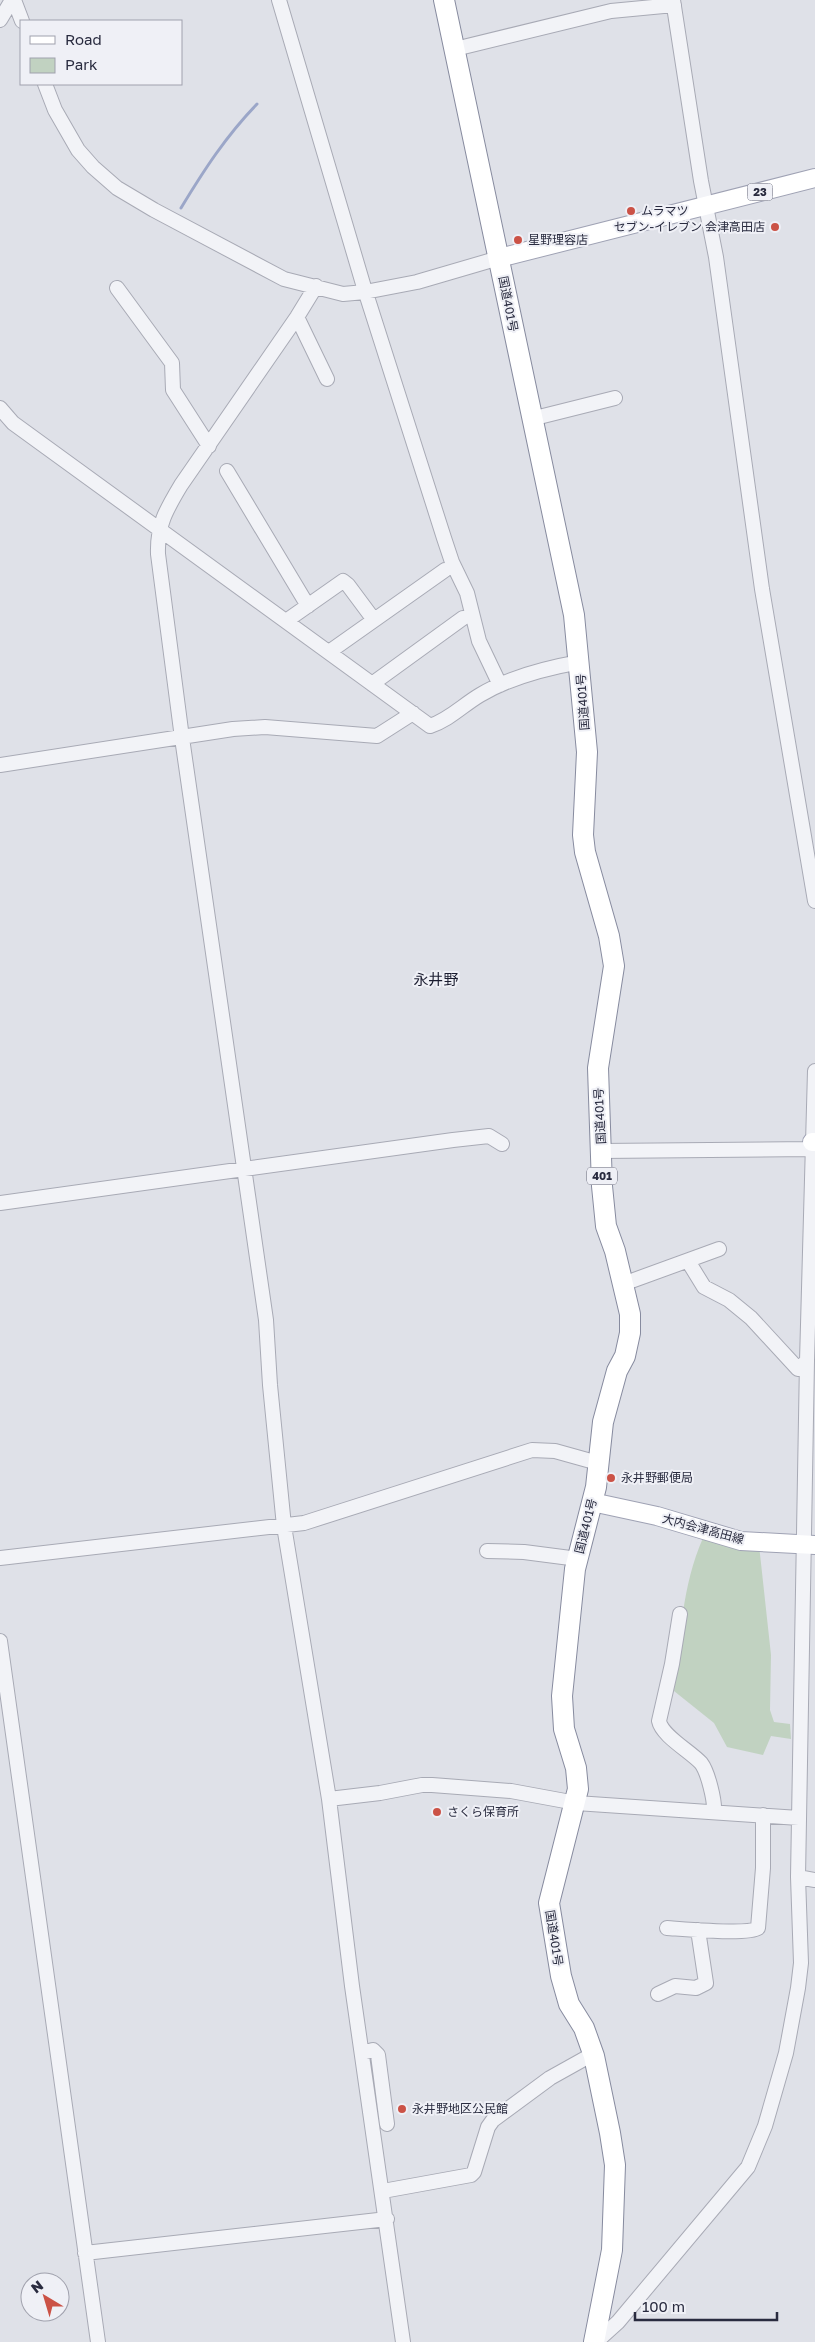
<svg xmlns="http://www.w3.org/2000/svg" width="815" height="2342" font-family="'Golos Text','Noto Sans JP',sans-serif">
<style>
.green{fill:#c1d2c1}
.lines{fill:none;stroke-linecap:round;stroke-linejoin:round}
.stream{stroke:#9ba6c8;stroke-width:3}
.minor-casing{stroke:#a8aab5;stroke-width:16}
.major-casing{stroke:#9fa2b4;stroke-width:20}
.highway-casing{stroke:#878b9f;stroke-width:22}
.minor{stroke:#f2f3f7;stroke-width:14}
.major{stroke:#fff;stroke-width:18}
.highway{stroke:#fff;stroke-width:20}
.poi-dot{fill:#cb5246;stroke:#eff0f6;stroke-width:2}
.labels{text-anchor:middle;stroke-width:4;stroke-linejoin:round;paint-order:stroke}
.shield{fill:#eff0f6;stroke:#646676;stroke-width:1}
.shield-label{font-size:11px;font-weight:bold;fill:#292b3f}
.poi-label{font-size:12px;fill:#292b3f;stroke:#eff0f6;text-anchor:start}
.street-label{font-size:12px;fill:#292b3f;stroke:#eff0f6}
.quarter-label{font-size:15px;fill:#1b1d30;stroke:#eff0f6}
</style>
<rect width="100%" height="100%" fill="#dfe1e8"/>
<path class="green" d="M 703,1538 L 759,1545 L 771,1655 L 770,1710 L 774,1722 L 790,1724 L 791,1739 L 771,1736 L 763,1755 L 727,1747 L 714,1723 L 674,1691 C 680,1640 682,1585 703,1538 Z"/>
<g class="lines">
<path class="stream" d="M 181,208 C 204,170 226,136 257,104"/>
<defs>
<path id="minor" d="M 14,0 L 22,21
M 279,0 L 363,284 L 444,538 L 452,562 L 467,593 L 479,641 L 500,685
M 673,0 L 701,181 L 716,257 L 762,589 L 815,901
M 0,20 L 12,0
M 455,49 L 611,11 L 674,5
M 45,84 L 55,110 L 78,150 L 93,167 L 117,188 L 154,210 L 284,279 L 343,294 L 365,292 L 417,282 L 499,258
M 316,286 L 297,317 L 181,485 C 166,510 157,525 158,554 L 182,738 L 266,1320 L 270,1385 L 284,1526 L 329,1799 L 352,1986 L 403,2342
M 117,288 L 172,363 L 173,390 L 209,446
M 297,317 L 327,379
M 0,408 L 13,423 L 430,726 C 449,720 463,705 480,695 C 510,677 546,668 580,662
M 531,419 L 615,398
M 227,471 L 308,606
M 286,621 L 343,581 L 348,585 L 374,620
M 329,652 L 445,570
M 372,684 L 463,618
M 0,765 L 233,729 L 265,727 L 377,736 L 413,713
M 601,1151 L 812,1149
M 0,1203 L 453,1140 L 489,1136 L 502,1144
M 688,1261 L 704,1287 L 729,1300 L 751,1318 L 798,1369 L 807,1361
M 623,1284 L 719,1249
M 487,1551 L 524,1552 L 578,1559
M 0,1558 L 304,1523 L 532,1450 L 555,1451 L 598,1463
M 680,1614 L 672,1664 L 659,1721 C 662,1736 690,1751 701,1763 C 708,1772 715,1801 714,1812
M 0,1641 L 98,2342
M 329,1799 L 380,1793 L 422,1785 L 432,1785 L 511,1791 L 576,1803 L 799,1818
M 798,1877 L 815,1880
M 667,1928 C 683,1929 748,1935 758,1928 L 763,1868 L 763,1815
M 658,1994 L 675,1986 L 696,1988 L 706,1983 L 698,1930
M 362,2053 L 373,2050 L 378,2055 L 387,2124
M 383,2191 L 471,2175 L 474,2172 L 488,2127 L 493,2120 L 550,2078 L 593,2054
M 85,2253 L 387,2219
M 596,2342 L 618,2322 L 748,2167 L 765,2126 L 786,2053 L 798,1988 L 801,1963 L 798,1877 L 807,1361 L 815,1071"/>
<path id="major" d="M 499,258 L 815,178
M 812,1142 L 815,1142
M 592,1502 L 657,1516 L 741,1541 L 815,1545"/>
<path id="highway" d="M 444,0 L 574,615 L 587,752 L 583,835 L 585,852 L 609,936 L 614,966 L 598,1068 L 602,1186 L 606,1226 L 615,1251 L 630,1314 L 630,1333 L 625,1356 L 617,1371 L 603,1422 L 596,1487 L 575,1569 L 562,1696 L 564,1729 L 576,1768 L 578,1789 L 549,1903 L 561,1976 L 569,2004 L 584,2028 L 594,2056 L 610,2133 L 615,2165 L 612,2250 L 594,2342"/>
</defs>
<use href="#minor" class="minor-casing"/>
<use href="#major" class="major-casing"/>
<use href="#highway" class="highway-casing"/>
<use href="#minor" class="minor"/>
<use href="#major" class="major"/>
<use href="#highway" class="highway"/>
</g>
<g class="poi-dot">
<circle cx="631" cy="211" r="5"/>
<circle cx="775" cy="227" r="5"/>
<circle cx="518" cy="240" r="5"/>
<circle cx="611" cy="1478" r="5"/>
<circle cx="437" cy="1812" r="5"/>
<circle cx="402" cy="2109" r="5"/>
</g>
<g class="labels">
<g class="shield">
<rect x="747.5" y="183.5" width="25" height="17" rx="4"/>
<rect x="587" y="1167.5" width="30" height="17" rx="4"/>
</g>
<g class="shield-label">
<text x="760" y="196">23</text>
<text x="602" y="1180">401</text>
</g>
<g class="poi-label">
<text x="641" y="215">ムラマツ</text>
<text x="765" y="231" text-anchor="end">セブン-イレブン 会津高田店</text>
<text x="528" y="244">星野理容店</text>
<text x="621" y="1482">永井野郵便局</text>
<text x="447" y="1816">さくら保育所</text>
<text x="412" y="2113">永井野地区公民館</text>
</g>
<g class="street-label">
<text transform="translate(508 304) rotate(79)" y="4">国道401号</text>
<text transform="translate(583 702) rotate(-94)" y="4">国道401号</text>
<text transform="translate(600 1116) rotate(-93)" y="4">国道401号</text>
<text transform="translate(586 1526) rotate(-76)" y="4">国道401号</text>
<text transform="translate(703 1529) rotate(15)" y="4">大内会津高田線</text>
<text transform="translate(554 1938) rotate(81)" y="4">国道401号</text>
</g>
<g class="quarter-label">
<text x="436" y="985">永井野</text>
</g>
</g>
<rect x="20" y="20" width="162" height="65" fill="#eff0f6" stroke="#a0a1ad"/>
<rect x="30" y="36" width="25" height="8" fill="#ffffff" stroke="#a0a1ad"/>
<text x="65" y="45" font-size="15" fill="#292b3f">Road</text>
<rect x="30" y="58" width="25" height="15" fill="#c1d2c1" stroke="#a0a1ad"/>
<text x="65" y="70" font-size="15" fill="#292b3f">Park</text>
<g transform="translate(45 2297) rotate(322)"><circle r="24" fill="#eff0f6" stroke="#a0a1ad"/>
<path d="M0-4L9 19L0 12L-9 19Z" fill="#cb5246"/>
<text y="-8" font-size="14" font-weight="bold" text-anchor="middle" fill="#292b3f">N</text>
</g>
<path d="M635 2312v8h142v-8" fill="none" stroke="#292b3f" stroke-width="2.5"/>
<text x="642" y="2312" font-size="15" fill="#292b3f" stroke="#eff0f6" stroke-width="4" paint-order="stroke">100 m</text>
</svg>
